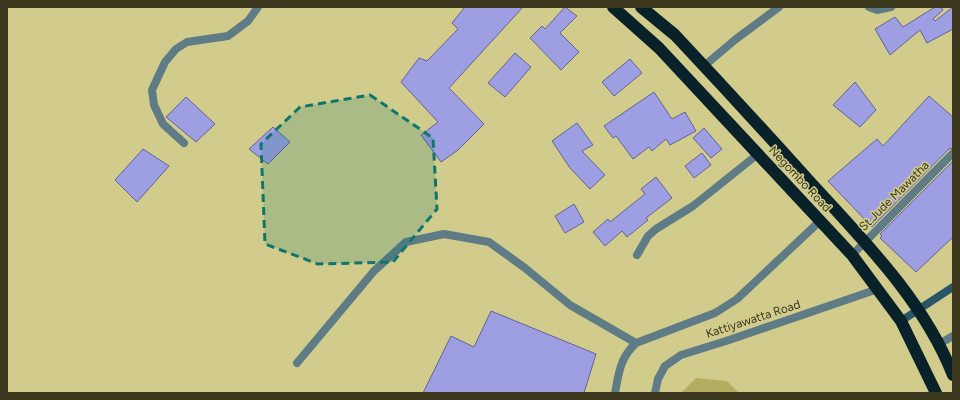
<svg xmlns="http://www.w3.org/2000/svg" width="960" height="400" font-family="Figtree,sans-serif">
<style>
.green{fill:#b4ac61}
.building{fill:#9e9ee3;stroke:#626297}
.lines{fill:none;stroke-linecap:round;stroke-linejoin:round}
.lane{stroke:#5e7b86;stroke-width:8}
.street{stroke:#5e7b86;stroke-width:8}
.secondary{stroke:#285666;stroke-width:8}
.highway{stroke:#092129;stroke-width:12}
.marked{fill:#0f766e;fill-opacity:0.2;stroke:#0f766e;stroke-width:3;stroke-dasharray:8 5;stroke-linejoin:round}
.labels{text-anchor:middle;stroke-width:3;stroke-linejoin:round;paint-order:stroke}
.street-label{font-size:12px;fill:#3b381e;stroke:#d2cc8c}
</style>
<rect width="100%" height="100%" fill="#d2cc8c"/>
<path class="green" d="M 696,378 L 727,381 L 739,393 L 681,393 Z"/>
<path class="building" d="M 465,7 L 523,7 L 449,88 L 484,124 L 458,150 L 441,162 L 421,135 L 438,122 L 401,82 L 419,58 L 427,61 L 458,29 L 452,23 Z
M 565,7 L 577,16 L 560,33 L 579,52 L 561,70 L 530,38 L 542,26 L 545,29 Z
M 935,7 L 941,7 L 943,10 L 933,19 L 935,21 L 953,7 L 953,29 L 927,43 L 920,30 L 890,55 L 875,29 L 895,17 L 903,27 Z
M 515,53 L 531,67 L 505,97 L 488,83 Z
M 630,59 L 642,73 L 614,96 L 602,82 Z
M 855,82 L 876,110 L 860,127 L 833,105 Z
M 654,92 L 672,119 L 685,112 L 696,131 L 670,145 L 666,139 L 652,151 L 649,147 L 633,159 L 616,136 L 613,138 L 604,126 Z
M 929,96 L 953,117 L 953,148 L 949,149 L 872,227 L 828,181 L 877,139 L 883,146 Z
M 186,97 L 215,124 L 196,142 L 166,117 Z
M 577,123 L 593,145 L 582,151 L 605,175 L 590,189 L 570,168 L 552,141 Z
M 273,127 L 290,142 L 268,164 L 249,149 Z
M 704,128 L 722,149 L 711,158 L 693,138 Z
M 143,149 L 169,166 L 137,202 L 115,180 Z
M 702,153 L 711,165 L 694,178 L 685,166 Z
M 953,161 L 953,237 L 916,272 L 880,238 L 882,236 L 880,234 Z
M 656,177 L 672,198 L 646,218 L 648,220 L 627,237 L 622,231 L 605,246 L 593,232 L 608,219 L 610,222 L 645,194 L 641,189 Z
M 574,204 L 584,222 L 565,233 L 555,216 Z
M 491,311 L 596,354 L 584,393 L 423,393 L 451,336 L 474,347 Z"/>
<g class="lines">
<path class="lane" d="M 297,363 L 374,271 L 406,242 L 444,234 L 489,242 L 525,268 L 570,305 L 636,343
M 615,393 C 619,372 620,358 636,343 L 715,313 L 737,299 L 820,221"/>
<path class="street" d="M 869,7 L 877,10 L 891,7
M 704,66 L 736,39 L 779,7
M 184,143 L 163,124 L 154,105 L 152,90 L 165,62 L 176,49 L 187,42 L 228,36 L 248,21 L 258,7
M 637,255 L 648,236 L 656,229 L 693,206 L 758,154
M 852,255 L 953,153
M 939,344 L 953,336
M 655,393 L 658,379 L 665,366 L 681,355 L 726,341 L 878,289"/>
<path class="secondary" d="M 901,321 L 953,287"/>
<path class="highway" d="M 613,7 L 659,48 L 852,255 L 901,321 L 936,393
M 641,7 L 675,35 C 721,84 766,133 811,183 C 864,241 924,301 953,375"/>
</g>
<path class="marked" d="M 370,95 L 433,138 L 437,209 L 393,262 L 318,264 L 265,244 L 261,144 L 300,107 Z"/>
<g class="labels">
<g class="street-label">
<text transform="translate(800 179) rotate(47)" y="4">Negombo Road</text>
<text transform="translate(894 196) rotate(-45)" y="4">St.Jude Mawatha</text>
<text transform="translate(753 319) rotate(-18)" y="4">Kattiyawatta Road</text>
</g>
</g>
<rect width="960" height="400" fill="none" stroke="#3b381e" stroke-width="16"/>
</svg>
